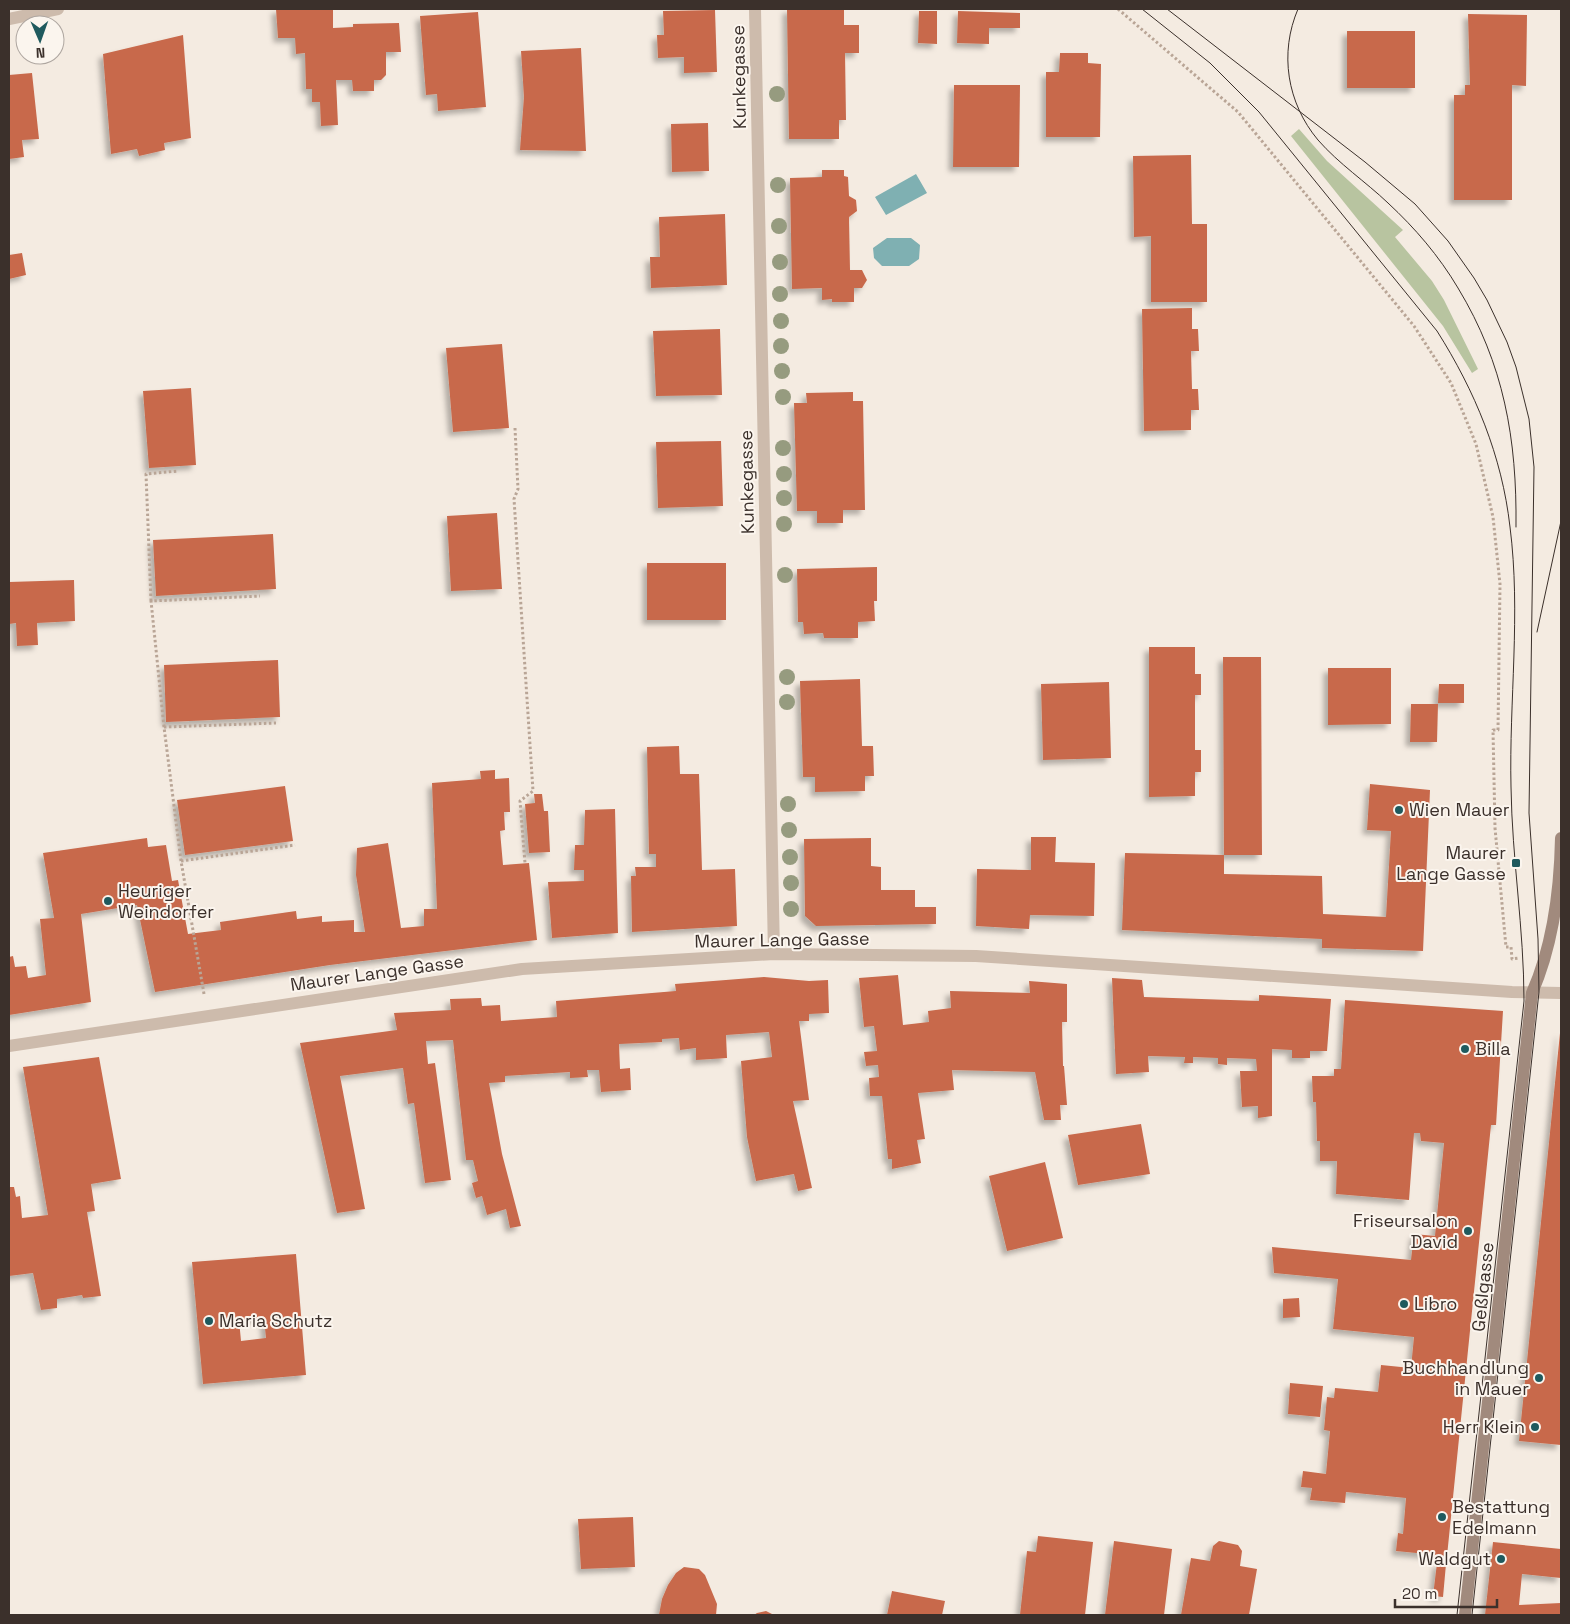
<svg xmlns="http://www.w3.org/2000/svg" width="1570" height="1624" font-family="'Space Grotesk',sans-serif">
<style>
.green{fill:#b8c4a0}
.water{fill:#7fb0b2}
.building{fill:#c8694b;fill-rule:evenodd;filter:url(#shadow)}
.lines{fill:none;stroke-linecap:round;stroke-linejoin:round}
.path{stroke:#b9a596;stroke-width:3;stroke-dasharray:2.5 2.5;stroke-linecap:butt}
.street{stroke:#cdbbac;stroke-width:12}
.secondary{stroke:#a18a7d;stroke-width:12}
.tram{stroke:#3b302b;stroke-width:1}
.tree{fill:#969b7f}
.poi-dot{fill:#1f5a5e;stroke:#fbf5ee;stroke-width:2}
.labels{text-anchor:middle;stroke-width:4;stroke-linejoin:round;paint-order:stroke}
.street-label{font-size:18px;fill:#3b302b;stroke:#fbf5ee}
.poi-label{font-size:18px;fill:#3b302b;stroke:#fbf5ee;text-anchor:start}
</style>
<defs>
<filter id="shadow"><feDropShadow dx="-4.5" dy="4.5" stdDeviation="2.5" flood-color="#0004"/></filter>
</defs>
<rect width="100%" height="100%" fill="#f4ebe1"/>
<path class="green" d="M 1299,129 L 1327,161 L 1403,230 L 1395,237 L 1432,281 L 1444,300 L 1478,369 L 1472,373 L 1443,326 L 1291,136 Z"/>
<path class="water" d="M 916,174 L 927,193 L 886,215 L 875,197 Z
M 887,238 L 911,238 L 920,245 L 919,259 L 909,266 L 882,266 L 874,258 L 873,248 Z"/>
<path class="building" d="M 276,9 L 333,9 L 333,28 L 353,27 L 353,24 L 399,23 L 401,52 L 386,52 L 386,75 L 381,80 L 374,80 L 374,91 L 353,91 L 352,80 L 336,80 L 338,125 L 321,126 L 320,102 L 312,102 L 312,89 L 306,89 L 305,53 L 296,54 L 295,38 L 278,38 Z
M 787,9 L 844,9 L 844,25 L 859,25 L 859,53 L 845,53 L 846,120 L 839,120 L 839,139 L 789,139 Z
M 715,10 L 717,72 L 684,73 L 684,57 L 658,58 L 657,35 L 664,35 L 663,11 Z
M 919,11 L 937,11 L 937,44 L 918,43 Z
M 958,11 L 1020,13 L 1020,28 L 989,28 L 989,44 L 957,43 Z
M 478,12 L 486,107 L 438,111 L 437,94 L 426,95 L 420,16 Z
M 1468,14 L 1527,15 L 1526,86 L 1512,85 L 1512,200 L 1454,200 L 1454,95 L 1465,95 L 1465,85 L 1470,85 Z
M 1347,31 L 1415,31 L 1415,88 L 1347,88 Z
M 183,35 L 191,138 L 164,143 L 165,150 L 139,156 L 137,149 L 111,154 L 103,54 Z
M 581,48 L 586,151 L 520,150 L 524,97 L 521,51 Z
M 1060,53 L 1088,53 L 1088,63 L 1101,64 L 1100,137 L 1046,137 L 1046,72 L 1059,72 Z
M 32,73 L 39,139 L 22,140 L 24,157 L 9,159 L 9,75 Z
M 954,85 L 1020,85 L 1019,167 L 953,167 Z
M 708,123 L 709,171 L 672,172 L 671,124 Z
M 1191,155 L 1192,224 L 1207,224 L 1207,302 L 1151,302 L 1151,236 L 1134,237 L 1133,156 Z
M 822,170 L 844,170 L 844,176 L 848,177 L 849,196 L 856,200 L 857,211 L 849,217 L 850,270 L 862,270 L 867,280 L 862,288 L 854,288 L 854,302 L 832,302 L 832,299 L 822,300 L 822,288 L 792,289 L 790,178 L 822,177 Z
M 725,214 L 727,285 L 651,288 L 650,257 L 660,257 L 659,217 Z
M 22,253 L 26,275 L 9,279 L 9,255 Z
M 1192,308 L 1192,329 L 1198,329 L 1199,351 L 1191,351 L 1192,389 L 1198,389 L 1199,410 L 1191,410 L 1191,430 L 1144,431 L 1142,309 Z
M 720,329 L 722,395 L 656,396 L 653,331 Z
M 502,344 L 509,428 L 453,432 L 446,348 Z
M 191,388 L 196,465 L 149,468 L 143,391 Z
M 853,392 L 853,401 L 863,401 L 865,510 L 843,510 L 843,523 L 817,523 L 817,511 L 797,511 L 794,403 L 807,403 L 806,393 Z
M 721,441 L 723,506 L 658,508 L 656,442 Z
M 497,513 L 502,589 L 451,591 L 447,516 Z
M 273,534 L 276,589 L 156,596 L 153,540 Z
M 647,563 L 726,563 L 726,620 L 647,620 Z
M 877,567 L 877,601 L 874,601 L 875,621 L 858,622 L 858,638 L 824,638 L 823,633 L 804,634 L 803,622 L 798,622 L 797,569 Z
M 74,580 L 75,621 L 37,623 L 38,645 L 17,646 L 16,623 L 9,624 L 9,582 Z
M 1149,647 L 1195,647 L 1195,674 L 1201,674 L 1201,695 L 1195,695 L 1195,750 L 1201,750 L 1201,772 L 1195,772 L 1195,796 L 1149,797 Z
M 1223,657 L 1261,657 L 1262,855 L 1224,855 L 1224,874 L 1322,876 L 1323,914 L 1386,917 L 1391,831 L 1367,830 L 1370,784 L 1430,790 L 1423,951 L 1322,948 L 1322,939 L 1122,930 L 1125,853 L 1224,855 Z
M 278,660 L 280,717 L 166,722 L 164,665 Z
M 1328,668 L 1391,668 L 1391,724 L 1328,725 Z
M 860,679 L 862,746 L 873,746 L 874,776 L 865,776 L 865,791 L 815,792 L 815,777 L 803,777 L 800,681 Z
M 1109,682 L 1111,758 L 1043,760 L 1041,684 Z
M 1439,684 L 1464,684 L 1464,703 L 1438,703 Z
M 1411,704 L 1438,704 L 1437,742 L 1410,742 Z
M 679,746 L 680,774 L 699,774 L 702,870 L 735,869 L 737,926 L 632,932 L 631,876 L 636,876 L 635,867 L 656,867 L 656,854 L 649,854 L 647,747 Z
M 495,770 L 495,779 L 509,778 L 510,812 L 504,812 L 505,830 L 500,831 L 503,865 L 529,863 L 537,940 L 330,965 L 155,992 L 137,905 L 81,914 L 91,1002 L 9,1015 L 9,957 L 13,956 L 15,967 L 26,966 L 28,978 L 46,975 L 40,919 L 54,918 L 43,853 L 147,838 L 148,847 L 166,845 L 172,881 L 178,880 L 188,934 L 221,930 L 220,922 L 296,911 L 297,919 L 322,916 L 322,922 L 354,920 L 354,932 L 365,932 L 356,875 L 357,848 L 388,843 L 401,928 L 424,926 L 424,909 L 437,909 L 432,783 L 481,779 L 480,771 Z
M 285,786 L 293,841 L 185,855 L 177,800 Z
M 534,794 L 542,794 L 544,811 L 548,811 L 550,852 L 529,853 L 525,804 L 535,803 Z
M 615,809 L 618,933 L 552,938 L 548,882 L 584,881 L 584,870 L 574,870 L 575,845 L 584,845 L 585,810 Z
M 1031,837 L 1056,837 L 1055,862 L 1095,863 L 1094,916 L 1030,915 L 1029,929 L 976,926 L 977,869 L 1031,870 Z
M 871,838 L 871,866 L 881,867 L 881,890 L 915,890 L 915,907 L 936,907 L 936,924 L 816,926 L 805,916 L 804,839 Z
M 898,975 L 903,1025 L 929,1022 L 928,1011 L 951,1008 L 950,991 L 1030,993 L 1029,981 L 1067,984 L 1067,1022 L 1062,1022 L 1063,1066 L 1064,1066 L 1067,1105 L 1060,1105 L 1061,1120 L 1044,1120 L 1035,1072 L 952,1070 L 954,1090 L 918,1093 L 925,1139 L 917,1140 L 921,1163 L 892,1169 L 892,1159 L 888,1159 L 882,1096 L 870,1096 L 869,1078 L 879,1077 L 878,1065 L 866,1066 L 864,1052 L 877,1051 L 874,1026 L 864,1027 L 859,978 Z
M 764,977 L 809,981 L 828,980 L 829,1013 L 809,1014 L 809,1021 L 799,1021 L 809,1100 L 793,1101 L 812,1188 L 798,1191 L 794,1174 L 756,1181 L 747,1137 L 741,1061 L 772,1057 L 769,1032 L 726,1035 L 727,1058 L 696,1060 L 696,1048 L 680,1050 L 679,1038 L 662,1039 L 662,1042 L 619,1044 L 620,1069 L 630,1068 L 631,1090 L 601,1092 L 599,1070 L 587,1070 L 588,1077 L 570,1078 L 570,1072 L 505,1076 L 505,1082 L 489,1083 L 502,1154 L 521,1226 L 510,1228 L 506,1209 L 487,1215 L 482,1196 L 476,1198 L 472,1183 L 478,1181 L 473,1160 L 466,1160 L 453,1040 L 426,1041 L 428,1064 L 435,1063 L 451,1180 L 425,1183 L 414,1103 L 408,1104 L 403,1068 L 340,1076 L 365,1209 L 337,1213 L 300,1043 L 397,1030 L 394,1013 L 451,1010 L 450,999 L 481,998 L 482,1006 L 500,1005 L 501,1021 L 557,1017 L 556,1001 L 676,991 L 675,984 Z
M 1112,978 L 1142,980 L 1144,997 L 1259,1001 L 1259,995 L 1331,999 L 1327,1051 L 1310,1051 L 1310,1058 L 1292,1058 L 1292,1050 L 1272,1049 L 1272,1116 L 1258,1118 L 1258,1106 L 1242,1107 L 1240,1071 L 1257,1071 L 1256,1059 L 1227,1058 L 1227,1065 L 1218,1064 L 1218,1058 L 1193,1057 L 1193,1063 L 1184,1063 L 1185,1057 L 1148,1056 L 1149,1072 L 1116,1074 Z
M 1345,1000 L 1503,1011 L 1496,1125 L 1491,1125 L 1447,1556 L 1396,1551 L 1398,1533 L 1403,1534 L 1406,1498 L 1346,1492 L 1345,1503 L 1310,1500 L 1312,1488 L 1301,1487 L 1303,1471 L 1326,1474 L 1330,1431 L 1324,1430 L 1327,1397 L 1334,1398 L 1335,1388 L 1378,1392 L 1381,1365 L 1411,1368 L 1414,1337 L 1333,1329 L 1338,1279 L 1274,1273 L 1272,1247 L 1411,1260 L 1414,1234 L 1435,1236 L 1444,1143 L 1421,1141 L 1420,1133 L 1414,1133 L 1409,1200 L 1336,1194 L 1337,1161 L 1320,1161 L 1320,1141 L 1317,1141 L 1316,1102 L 1313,1102 L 1312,1076 L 1334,1076 L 1334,1069 L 1341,1069 Z
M 1560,1033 L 1561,1033 L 1561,1445 L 1519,1441 Z
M 99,1057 L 121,1179 L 91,1184 L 95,1211 L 87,1212 L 101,1296 L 83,1298 L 82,1295 L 57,1299 L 57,1308 L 41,1310 L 33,1273 L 9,1276 L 9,1187 L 14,1187 L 16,1197 L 20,1196 L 22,1218 L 48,1215 L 23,1067 Z
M 1141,1124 L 1150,1174 L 1078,1185 L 1068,1135 Z
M 1045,1162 L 1063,1238 L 1007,1251 L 989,1176 Z
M 296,1254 L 306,1375 L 203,1384 L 192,1262 ZM 264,1318 L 266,1338 L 241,1341 L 239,1320 Z
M 1299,1298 L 1300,1317 L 1283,1318 L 1283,1299 Z
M 1290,1383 L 1323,1386 L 1320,1417 L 1288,1414 Z
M 633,1517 L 635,1567 L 581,1569 L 578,1519 Z
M 1038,1536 L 1093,1542 L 1085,1615 L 1020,1615 L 1027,1551 L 1036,1552 Z
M 1114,1541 L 1172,1549 L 1164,1615 L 1105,1615 Z
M 1219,1541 L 1238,1545 L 1242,1551 L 1240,1566 L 1257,1569 L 1249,1615 L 1181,1615 L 1191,1558 L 1210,1561 L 1213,1546 Z
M 1493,1542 L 1561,1549 L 1561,1578 L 1522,1574 L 1519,1605 L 1561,1603 L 1561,1615 L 1485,1615 Z
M 1437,1563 L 1446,1564 L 1443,1597 L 1433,1596 Z
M 684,1567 L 699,1569 L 705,1575 L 717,1604 L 716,1615 L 659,1615 L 662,1599 L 668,1585 L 676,1573 Z
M 892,1591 L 945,1601 L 942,1615 L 887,1615 Z
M 766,1611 L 774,1615 L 754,1615 L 757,1613 Z"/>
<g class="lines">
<path class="path" d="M 1118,9 L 1238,112 L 1414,326 L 1451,383 L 1476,444 L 1493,517 L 1500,584 L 1498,730 L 1493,730 L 1495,828 L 1506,947 L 1511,947 L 1512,959 L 1519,958
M 515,428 L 518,489 L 514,499 L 533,791 L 520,801 L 525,863
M 151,601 L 146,474 L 178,471
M 164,727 L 151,601 L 260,596
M 181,861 L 164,727 L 276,723
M 204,994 L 181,861 L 295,845"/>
<path class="street" d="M 755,9 L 774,954
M 9,19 L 58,9
M 9,1046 L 522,969 L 774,954 L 976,956 L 1512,992 L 1561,993"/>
<path class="secondary" d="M 1465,1615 L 1532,993 C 1553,945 1560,890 1561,838"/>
<path class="tram" d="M 1142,9 L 1210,63 L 1259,112 L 1437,331 C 1475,391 1502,456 1510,527 C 1521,613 1509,701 1511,787 C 1512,859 1524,929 1524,1001 L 1457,1615
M 1167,9 L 1365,162 L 1415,204 L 1448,241 L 1474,278 L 1487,300 L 1507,342 L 1516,367 L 1529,419 L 1534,467 L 1529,813 L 1538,939 L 1539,992 L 1472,1615
M 1298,9 C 1279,53 1287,103 1318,140 C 1339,164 1366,182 1388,203 C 1415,228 1439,256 1458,288 C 1504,364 1517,439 1516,527
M 1537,632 L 1561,521"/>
</g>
<g class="tree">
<circle cx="777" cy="94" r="8"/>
<circle cx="778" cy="185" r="8"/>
<circle cx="779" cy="226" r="8"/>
<circle cx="780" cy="262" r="8"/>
<circle cx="780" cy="294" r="8"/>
<circle cx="781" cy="321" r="8"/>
<circle cx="781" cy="346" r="8"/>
<circle cx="782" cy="371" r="8"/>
<circle cx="783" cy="397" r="8"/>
<circle cx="783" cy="448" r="8"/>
<circle cx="784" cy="474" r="8"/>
<circle cx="784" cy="498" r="8"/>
<circle cx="784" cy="524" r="8"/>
<circle cx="785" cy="575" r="8"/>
<circle cx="787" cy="677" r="8"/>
<circle cx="787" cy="702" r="8"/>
<circle cx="788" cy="804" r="8"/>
<circle cx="789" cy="830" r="8"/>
<circle cx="790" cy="857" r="8"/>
<circle cx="791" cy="883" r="8"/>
<circle cx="791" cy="909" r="8"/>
</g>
<g class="poi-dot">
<circle cx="1399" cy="810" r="5"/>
<rect x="1511" y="858" width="10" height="10" rx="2.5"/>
<circle cx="108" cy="901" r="5"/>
<circle cx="1465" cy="1049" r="5"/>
<circle cx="1468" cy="1231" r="5"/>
<circle cx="1404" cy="1304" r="5"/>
<circle cx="209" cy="1321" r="5"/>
<circle cx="1539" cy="1378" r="5"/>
<circle cx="1535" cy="1427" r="5"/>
<circle cx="1442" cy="1517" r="5"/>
<circle cx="1501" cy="1559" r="5"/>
</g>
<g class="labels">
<g class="street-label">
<text transform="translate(739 77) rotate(-91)" y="6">Kunkegasse</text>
<text transform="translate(747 482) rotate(-91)" y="6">Kunkegasse</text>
<text transform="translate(782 940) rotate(-1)" y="6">Maurer Lange Gasse</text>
<text transform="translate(377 973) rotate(-8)" y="6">Maurer Lange Gasse</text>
<text transform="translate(1483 1287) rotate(-84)" y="6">Geßlgasse</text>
</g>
<g class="poi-label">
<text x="1409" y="816">Wien Mauer</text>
<text x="1506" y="859" text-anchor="end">Maurer<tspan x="1506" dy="21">Lange Gasse</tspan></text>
<text x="118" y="897">Heuriger<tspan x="118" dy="21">Weindorfer</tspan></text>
<text x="1475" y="1055">Billa</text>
<text x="1458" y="1227" text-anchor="end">Friseursalon<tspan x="1458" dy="21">David</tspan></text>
<text x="1414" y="1310">Libro</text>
<text x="219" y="1327">Maria Schutz</text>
<text x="1529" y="1374" text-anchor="end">Buchhandlung<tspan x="1529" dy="21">in Mauer</tspan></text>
<text x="1525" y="1433" text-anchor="end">Herr Klein</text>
<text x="1452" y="1513">Bestattung<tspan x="1452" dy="21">Edelmann</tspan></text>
<text x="1491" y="1565" text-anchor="end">Waldgut</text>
</g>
</g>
<rect width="1570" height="1624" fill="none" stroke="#3b302b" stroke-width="20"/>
<g transform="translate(40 40) rotate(178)"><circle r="24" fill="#fbf5ee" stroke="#aea6a0"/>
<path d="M0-4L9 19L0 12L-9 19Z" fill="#1f5a5e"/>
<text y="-8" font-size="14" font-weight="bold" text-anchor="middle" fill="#3b302b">N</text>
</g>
<path d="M1395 1599v8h102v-8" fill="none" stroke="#3b302b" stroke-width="2.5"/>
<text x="1402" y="1599" font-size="15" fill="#3b302b" stroke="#fbf5ee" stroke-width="4" paint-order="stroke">20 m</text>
</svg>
